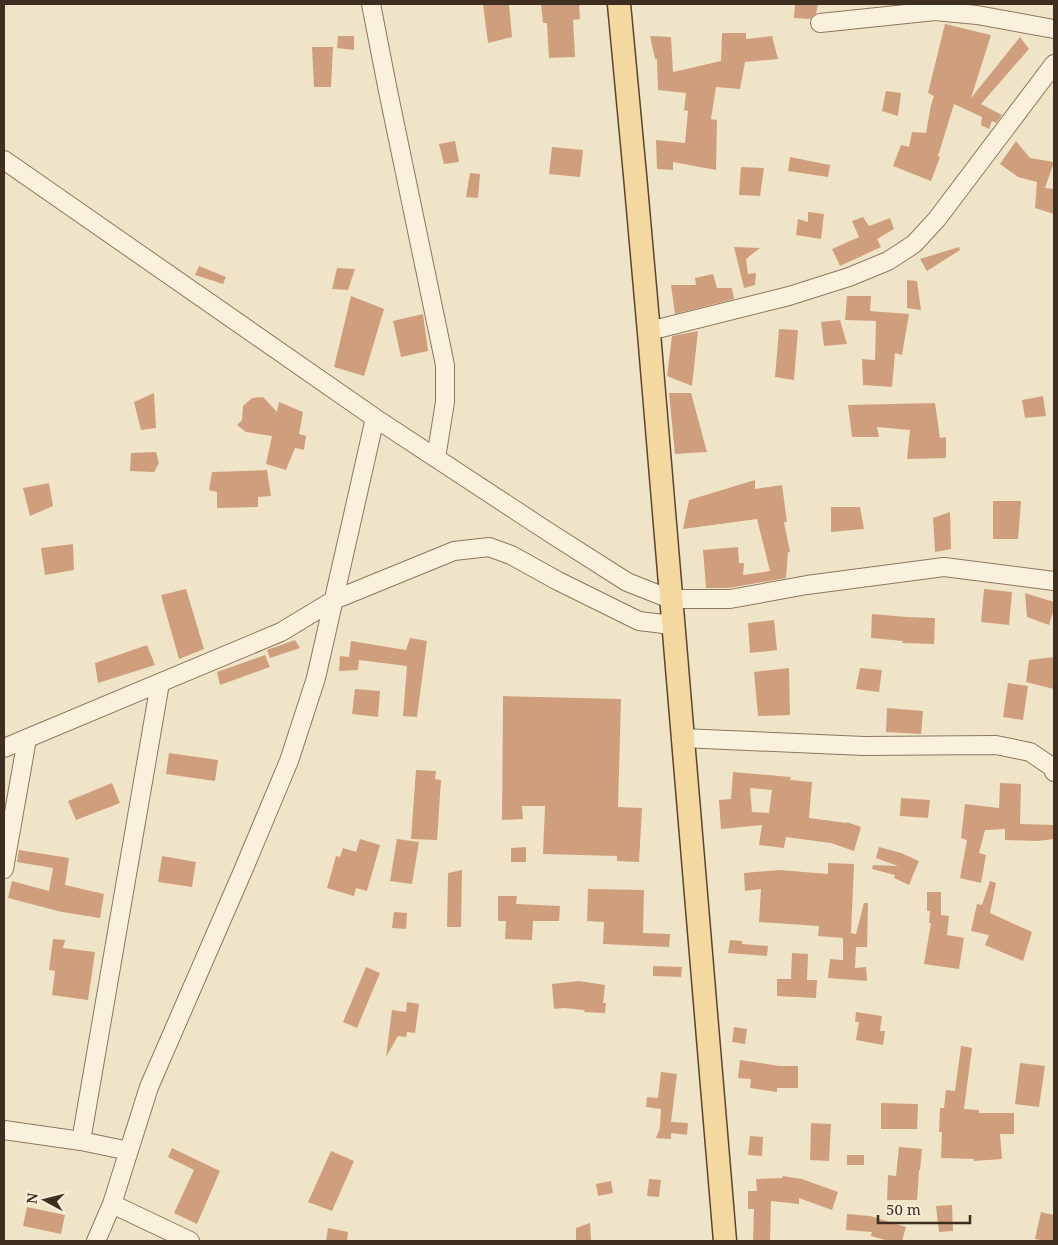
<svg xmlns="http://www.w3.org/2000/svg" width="1058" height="1245" font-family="'Noto Serif',serif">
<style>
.building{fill:#cf9f7d;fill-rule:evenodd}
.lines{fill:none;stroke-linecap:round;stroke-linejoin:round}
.minor-casing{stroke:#8d765c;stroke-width:20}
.major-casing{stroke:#5b4430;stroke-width:25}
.minor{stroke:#faf1dc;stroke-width:18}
.major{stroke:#f3d9a0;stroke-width:22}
</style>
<rect width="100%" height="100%" fill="#f0e4c8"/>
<path class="building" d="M 483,4 L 509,4 L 512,37 L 488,43 Z
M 541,4 L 579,4 L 580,19 L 573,20 L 575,57 L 549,58 L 547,23 L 543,23 Z
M 795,4 L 818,4 L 816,14 L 810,19 L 794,18 Z
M 945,24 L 991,35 L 971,98 L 1020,37 L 1029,49 L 981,104 L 1002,115 L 996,123 L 992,121 L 989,129 L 981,125 L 982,117 L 954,104 L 938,156 L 940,157 L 931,181 L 893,166 L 901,145 L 909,147 L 912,132 L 926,133 L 931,105 L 934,96 L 928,93 Z
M 722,33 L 746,33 L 746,39 L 772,36 L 778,59 L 745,62 L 740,89 L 716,87 L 711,119 L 717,120 L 716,170 L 673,162 L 673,170 L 657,169 L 656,140 L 685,143 L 688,111 L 684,110 L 686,93 L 658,90 L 657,59 L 655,59 L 650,36 L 671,37 L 673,72 L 721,61 Z
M 338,36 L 354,36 L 354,50 L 337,48 Z
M 312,47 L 333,47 L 331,87 L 314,87 Z
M 886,91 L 901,93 L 898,116 L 882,111 Z
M 455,141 L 459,162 L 444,164 L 439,144 Z
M 1016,141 L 1030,158 L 1054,162 L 1045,188 L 1054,189 L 1054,214 L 1035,208 L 1037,182 L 1018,177 L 1000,164 Z
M 552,147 L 583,150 L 580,177 L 549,174 Z
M 790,157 L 830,165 L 828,177 L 788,171 Z
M 741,167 L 764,168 L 760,196 L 739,195 Z
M 470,173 L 480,174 L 478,198 L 466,197 Z
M 808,212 L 824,214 L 821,239 L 796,235 L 798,219 L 808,222 Z
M 863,217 L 869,226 L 890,218 L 894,229 L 877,239 L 881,247 L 840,266 L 832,249 L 859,237 L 852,221 Z
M 734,247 L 760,248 L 746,259 L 748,274 L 756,273 L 755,285 L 744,288 Z
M 959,247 L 960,250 L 927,271 L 920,259 Z
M 199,266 L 226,277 L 223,284 L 195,275 Z
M 337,268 L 355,269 L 348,290 L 332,289 Z
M 713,274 L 717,288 L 732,288 L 734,299 L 675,314 L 671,285 L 696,285 L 695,278 Z
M 907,280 L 917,281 L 921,310 L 907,308 Z
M 351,296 L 384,309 L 364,376 L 334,367 Z
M 847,296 L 871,296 L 870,311 L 909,314 L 902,355 L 895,353 L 892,387 L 863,385 L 862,359 L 875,360 L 876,321 L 845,320 Z
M 423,314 L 428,351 L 401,357 L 393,321 Z
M 840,320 L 847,344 L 824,346 L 821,322 Z
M 779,329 L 798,330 L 794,380 L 775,377 Z
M 698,331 L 692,386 L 667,376 L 672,336 Z
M 154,393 L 156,428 L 141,430 L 134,402 Z
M 669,393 L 691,393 L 707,452 L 675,454 Z
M 1043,396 L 1046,416 L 1025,418 L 1022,400 Z
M 263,397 L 277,412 L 279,402 L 303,412 L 299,434 L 306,436 L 304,450 L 295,448 L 286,470 L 266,464 L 272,436 L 246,432 L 237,425 L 242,420 L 243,406 L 252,398 Z
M 935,403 L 940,438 L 946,437 L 946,458 L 907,459 L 910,430 L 877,427 L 879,437 L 852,437 L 848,405 Z
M 156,452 L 159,463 L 154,472 L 130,471 L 131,453 Z
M 267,470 L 271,496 L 258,497 L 258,507 L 217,508 L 217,492 L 209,490 L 212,472 Z
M 755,480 L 755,489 L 782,485 L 787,522 L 784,522 L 790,552 L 788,552 L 786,578 L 729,588 L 706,588 L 703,550 L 738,547 L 739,563 L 744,563 L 743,575 L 770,571 L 757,519 L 683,529 L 689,500 Z
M 49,483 L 53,506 L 30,516 L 23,488 Z
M 993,501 L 1021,501 L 1018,539 L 993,539 Z
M 831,507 L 860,507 L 864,529 L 831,532 Z
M 950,512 L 951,549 L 935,552 L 933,518 Z
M 73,544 L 74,570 L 45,575 L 41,548 Z
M 186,589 L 204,649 L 179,659 L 161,595 Z
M 984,589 L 1012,592 L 1009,625 L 981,622 Z
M 1025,593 L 1054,602 L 1054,609 L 1049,625 L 1027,617 Z
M 872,614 L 907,617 L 935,618 L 934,644 L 902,643 L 903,641 L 871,638 Z
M 774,620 L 777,650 L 750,653 L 748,623 Z
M 410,638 L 427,641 L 417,717 L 403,716 L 407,666 L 359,660 L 358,670 L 339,671 L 340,656 L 349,657 L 351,641 L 406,650 Z
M 295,640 L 300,648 L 270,658 L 267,650 Z
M 147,645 L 155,665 L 98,683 L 95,663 Z
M 265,655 L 270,667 L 220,685 L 217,672 Z
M 1054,657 L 1054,689 L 1026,682 L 1029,660 Z
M 789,668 L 790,715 L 758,716 L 754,672 Z
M 860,668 L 882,670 L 879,692 L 856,689 Z
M 1008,683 L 1028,686 L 1023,720 L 1003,717 Z
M 355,689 L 380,691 L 378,717 L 352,714 Z
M 503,696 L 621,699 L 618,807 L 642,808 L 639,862 L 617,861 L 617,856 L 543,854 L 545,806 L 522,806 L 523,819 L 502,820 Z
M 887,708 L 923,711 L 921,734 L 886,732 Z
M 169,753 L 218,760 L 215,781 L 166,774 Z
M 416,770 L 436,771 L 435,779 L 441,780 L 437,840 L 411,839 Z
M 733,772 L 791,777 L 790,780 L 812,782 L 809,818 L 847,823 L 847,822 L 861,827 L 854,851 L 831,843 L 786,837 L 784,848 L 759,845 L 762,825 L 721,829 L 719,800 L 731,799 ZM 750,788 L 772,790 L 769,813 L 752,812 Z
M 112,783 L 120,803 L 76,820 L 68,801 Z
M 1000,783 L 1021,784 L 1020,824 L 1054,825 L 1054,839 L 1037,841 L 1005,840 L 1005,829 L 985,830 L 979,853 L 986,855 L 981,883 L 960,878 L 967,840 L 961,838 L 965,804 L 999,808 Z
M 901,798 L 930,800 L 928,818 L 900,816 Z
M 360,839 L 380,845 L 367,891 L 356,888 L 354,896 L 327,888 L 336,856 L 340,857 L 343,848 L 356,852 Z
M 397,839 L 419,842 L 412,884 L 390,881 Z
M 526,847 L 526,862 L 511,862 L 511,848 Z
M 879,847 L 901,853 L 919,861 L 909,885 L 894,878 L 895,875 L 872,869 L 873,865 L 898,866 L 876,858 Z
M 19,850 L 69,858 L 65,885 L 104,894 L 100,918 L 62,912 L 8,898 L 12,881 L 49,891 L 53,868 L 17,862 Z
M 162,856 L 196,862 L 192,887 L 158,882 Z
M 828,863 L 854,864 L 851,933 L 856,934 L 864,903 L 868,903 L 867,947 L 856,947 L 855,968 L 866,967 L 867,981 L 828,978 L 830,959 L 843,960 L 843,938 L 818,936 L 819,926 L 759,922 L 761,889 L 745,891 L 744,873 L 779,870 L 828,874 Z
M 462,870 L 461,927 L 447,927 L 448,873 Z
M 990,881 L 996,883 L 990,913 L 1032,932 L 1023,961 L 985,945 L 989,935 L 971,931 L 977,904 L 982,905 Z
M 588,889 L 644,890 L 643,933 L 670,934 L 669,947 L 603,944 L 604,922 L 587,921 Z
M 927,892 L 941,892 L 941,915 L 949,916 L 947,935 L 964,938 L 959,969 L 924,964 L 931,923 L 929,923 L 930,911 L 927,911 Z
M 498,896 L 517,896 L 516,904 L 560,906 L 559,921 L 533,921 L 532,940 L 505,939 L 506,921 L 498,921 Z
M 394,912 L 407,913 L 406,929 L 392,928 Z
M 53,939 L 65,940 L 63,948 L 95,952 L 88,1000 L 52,995 L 55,971 L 49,970 Z
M 730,940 L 742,941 L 742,944 L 768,946 L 767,956 L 728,953 Z
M 792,953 L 808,954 L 807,980 L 817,980 L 816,998 L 777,996 L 777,979 L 791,979 Z
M 653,966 L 682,967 L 681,977 L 653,976 Z
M 366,967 L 380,973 L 357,1028 L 343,1022 Z
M 579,981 L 605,985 L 603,1003 L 606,1003 L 605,1013 L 584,1012 L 585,1010 L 564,1008 L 554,1009 L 552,984 Z
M 407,1002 L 419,1004 L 415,1033 L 407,1032 L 406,1037 L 398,1036 L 386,1057 L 392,1010 L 406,1012 Z
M 856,1012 L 882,1016 L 880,1031 L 885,1031 L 883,1045 L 856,1040 L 859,1022 L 855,1022 Z
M 734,1027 L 747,1029 L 745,1044 L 732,1042 Z
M 961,1046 L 972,1048 L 964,1109 L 979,1110 L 979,1113 L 1014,1113 L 1014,1134 L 1000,1134 L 1002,1159 L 974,1161 L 974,1159 L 941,1158 L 942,1132 L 939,1132 L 940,1108 L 944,1108 L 946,1090 L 955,1091 Z
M 740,1060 L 780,1066 L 798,1066 L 798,1088 L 777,1088 L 777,1092 L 750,1088 L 751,1079 L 738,1078 Z
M 1020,1063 L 1045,1066 L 1039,1107 L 1015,1104 Z
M 661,1072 L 677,1074 L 671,1122 L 688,1123 L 687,1135 L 671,1133 L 671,1139 L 656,1138 L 660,1128 L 661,1109 L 646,1107 L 647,1097 L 658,1098 Z
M 881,1103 L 918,1104 L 917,1129 L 881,1129 Z
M 811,1123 L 831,1124 L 829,1161 L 810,1160 Z
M 750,1136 L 763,1137 L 762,1156 L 748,1155 Z
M 899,1147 L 922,1149 L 920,1170 L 919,1170 L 917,1200 L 887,1200 L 888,1175 L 896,1176 Z
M 172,1148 L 220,1171 L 197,1224 L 174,1213 L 194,1170 L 168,1157 Z
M 331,1151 L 354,1161 L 332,1211 L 308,1202 Z
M 847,1155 L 864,1155 L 864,1165 L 847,1165 Z
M 783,1176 L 802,1179 L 838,1192 L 832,1210 L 799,1198 L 799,1204 L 771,1201 L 770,1241 L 753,1241 L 754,1209 L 748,1209 L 748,1191 L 757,1191 L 756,1179 L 782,1178 Z
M 649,1179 L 661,1180 L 659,1197 L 647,1196 Z
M 611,1181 L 613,1193 L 598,1196 L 596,1184 Z
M 952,1205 L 953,1231 L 939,1232 L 936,1206 Z
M 27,1207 L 65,1215 L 61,1234 L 23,1226 Z
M 1041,1212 L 1054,1215 L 1054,1241 L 1046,1241 L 1035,1239 Z
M 847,1214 L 870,1216 L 906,1227 L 902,1241 L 889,1241 L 871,1236 L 872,1232 L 846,1230 Z
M 590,1223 L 591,1241 L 576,1241 L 576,1228 Z
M 328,1228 L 348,1232 L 347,1241 L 326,1241 Z"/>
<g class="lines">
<defs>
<path id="minor" d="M 371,4 L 388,91 L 445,365 L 445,402 L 436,458
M 820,23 L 935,11 L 977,15 L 1054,29
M 4,160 L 375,418 L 547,531 L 627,582 L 670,599 L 730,599 L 807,585 L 944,567 L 1054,581
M 649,331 L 789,296 L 849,277 L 888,261 L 914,244 L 937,219 L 1054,64
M 681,738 L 864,746 L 996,745 L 1030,752 L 1052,767 L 1054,772
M 4,748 L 281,632 L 334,600 L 454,551 L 489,547 L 511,555 L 558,581 L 639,621 L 672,625
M 4,869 L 27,739
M 4,1130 L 81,1141 L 129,1151
M 81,1141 L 160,683
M 112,1204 L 190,1241
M 96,1241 L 112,1204 L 149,1087 L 242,873 L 289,761 L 316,678 L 375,418"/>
<path id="major" d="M 619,4 C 629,114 640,223 649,333 C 674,636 697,939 725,1241"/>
</defs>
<use href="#minor" class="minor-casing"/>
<use href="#major" class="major-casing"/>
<use href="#minor" class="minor"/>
<use href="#major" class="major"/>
</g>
<rect width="1058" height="1245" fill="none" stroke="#3d2e20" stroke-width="10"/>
<g transform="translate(45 1200) rotate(277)" stroke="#f7eed8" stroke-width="4" paint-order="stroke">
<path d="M0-4L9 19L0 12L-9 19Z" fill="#3d2e20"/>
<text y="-8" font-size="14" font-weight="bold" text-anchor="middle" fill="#3d2e20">N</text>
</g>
<path d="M878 1215v8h92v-8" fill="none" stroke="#3d2e20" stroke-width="2.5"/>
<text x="886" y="1215" font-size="15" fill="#3d2e20" stroke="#f7eed8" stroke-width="4" paint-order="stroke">50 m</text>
</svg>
